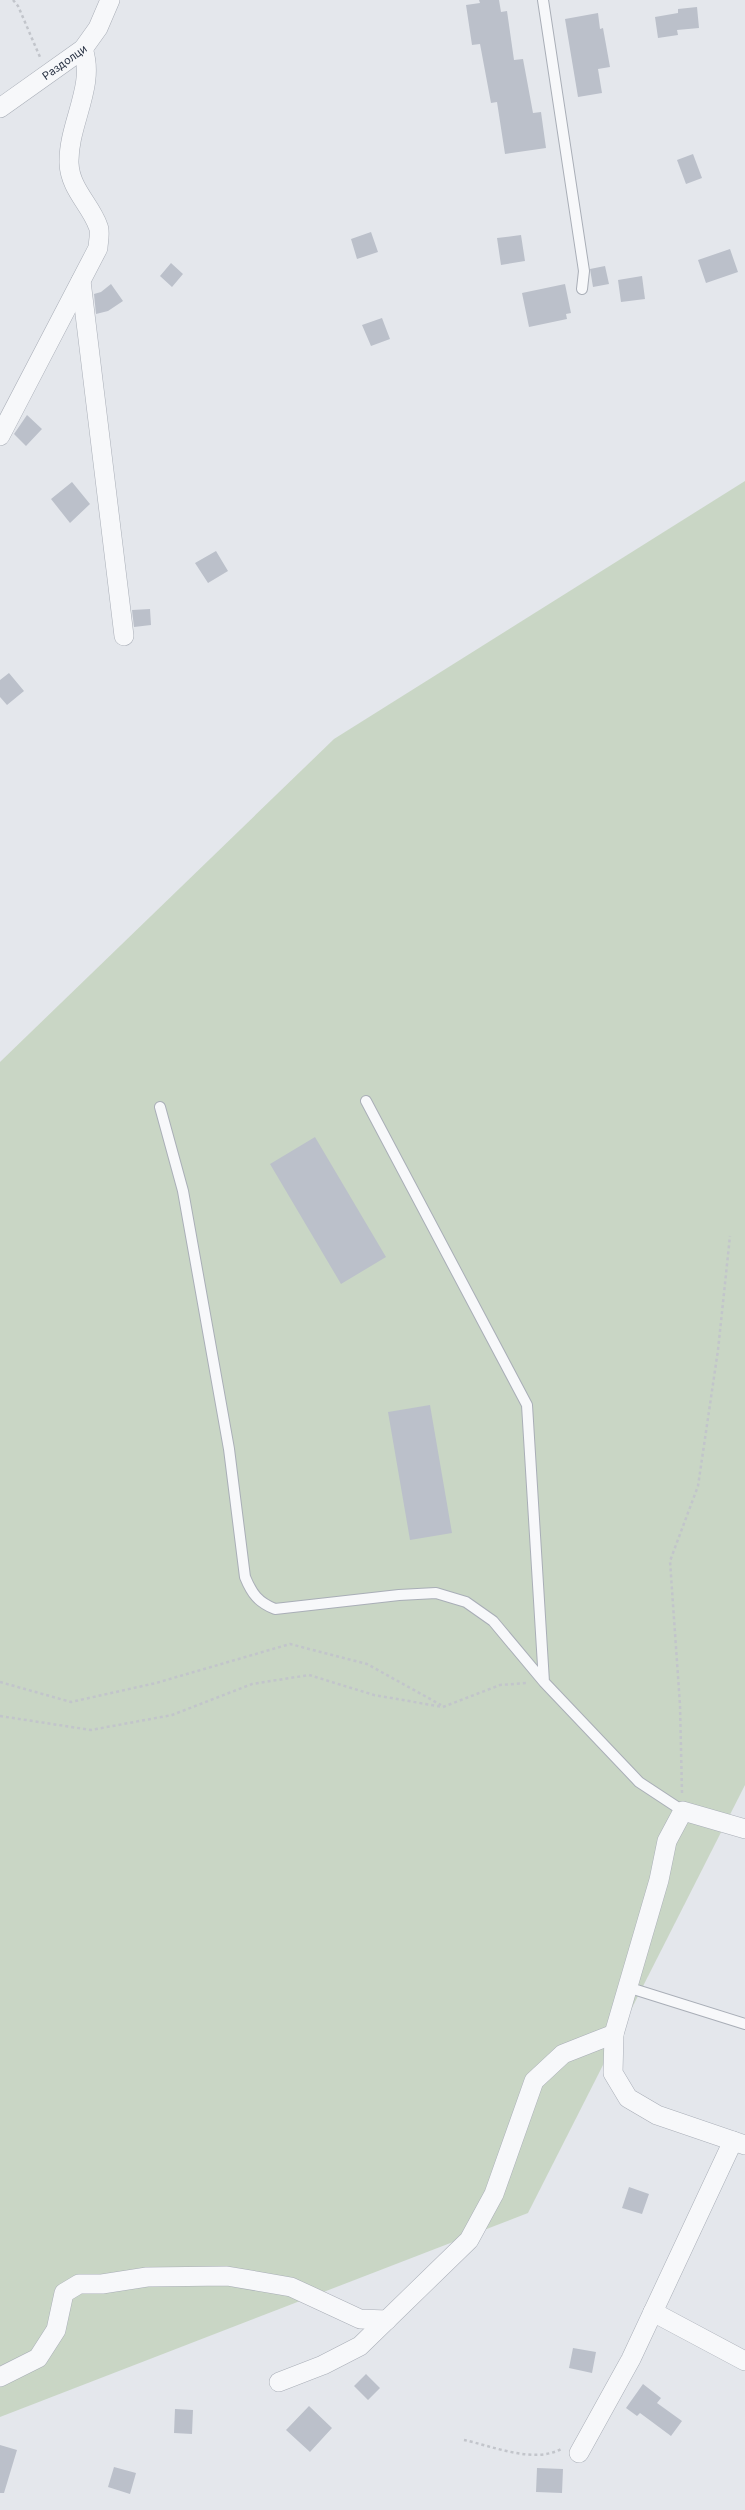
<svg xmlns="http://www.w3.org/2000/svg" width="745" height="2510" font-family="Inter,sans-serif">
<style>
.green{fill:#c9d6c5}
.building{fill:#bbc0ca}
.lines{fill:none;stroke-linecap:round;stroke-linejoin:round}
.lane-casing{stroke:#a9aeb7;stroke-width:12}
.street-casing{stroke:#a9aeb7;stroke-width:20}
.path{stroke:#c2c5cb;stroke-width:2.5;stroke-dasharray:3 3;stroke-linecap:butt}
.lane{stroke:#f7f8fa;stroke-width:10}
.street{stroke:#f7f8fa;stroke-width:19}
.labels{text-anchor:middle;stroke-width:3;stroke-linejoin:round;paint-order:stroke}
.street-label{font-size:11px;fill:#2b3445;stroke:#f4f6f9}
</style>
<rect width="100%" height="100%" fill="#e4e7ec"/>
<path class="green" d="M 745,481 L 745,1785 L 528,2213 L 0,2417 L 0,1062 L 334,739 Z"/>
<path class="building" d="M 479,0 L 499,0 L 501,12 L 507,11 L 514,60 L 523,59 L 533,113 L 541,112 L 546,148 L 505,154 L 497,102 L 491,103 L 480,44 L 472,45 L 466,5 L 480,3 Z
M 697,7 L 699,28 L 677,30 L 678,35 L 658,38 L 655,17 L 678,13 L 678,9 Z
M 598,13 L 600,29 L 603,28 L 610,67 L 598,69 L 602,93 L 578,97 L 565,19 Z
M 693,154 L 702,178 L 686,184 L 677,160 Z
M 371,232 L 378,252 L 357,259 L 351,239 Z
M 521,235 L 525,261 L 501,265 L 497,238 Z
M 730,249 L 738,272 L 706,283 L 698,260 Z
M 171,263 L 183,274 L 172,287 L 160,276 Z
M 605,266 L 609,284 L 593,287 L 590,269 Z
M 642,276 L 645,299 L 621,302 L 618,280 Z
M 111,284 L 123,301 L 108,311 L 96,314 L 94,294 L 101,292 Z
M 565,284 L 571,313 L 566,314 L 567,319 L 529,327 L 522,293 Z
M 382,318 L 390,339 L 371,346 L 362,325 Z
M 27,415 L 42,429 L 26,446 L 14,434 Z
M 72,482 L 90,504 L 70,523 L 51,499 Z
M 216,551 L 228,571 L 208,583 L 195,563 Z
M 150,609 L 151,625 L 134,627 L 132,610 Z
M 9,673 L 24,691 L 7,705 L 0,697 L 0,680 Z
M 315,1137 L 386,1257 L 341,1284 L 270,1164 Z
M 430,1405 L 452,1533 L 410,1540 L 388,1412 Z
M 629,2187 L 649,2194 L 642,2214 L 622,2208 Z
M 573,2348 L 596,2352 L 592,2373 L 569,2368 Z
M 366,2374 L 380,2388 L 368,2400 L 354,2386 Z
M 643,2384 L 661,2398 L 657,2403 L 682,2421 L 671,2436 L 640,2413 L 637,2416 L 626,2408 Z
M 309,2406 L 332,2428 L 310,2452 L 286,2430 Z
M 175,2409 L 193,2410 L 192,2434 L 174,2433 Z
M 0,2445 L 17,2450 L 4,2493 L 0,2493 Z
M 114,2467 L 136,2473 L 130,2494 L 108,2487 Z
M 537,2468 L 563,2469 L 562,2493 L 536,2492 Z"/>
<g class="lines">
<defs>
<path id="lane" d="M 543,0 L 584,271 L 582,289
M 366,1101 L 527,1405 L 544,1682
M 160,1107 L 183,1191 L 229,1449 L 245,1577 C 252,1594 258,1602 275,1609 L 399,1595 L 436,1593 L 466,1602 L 493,1621 L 544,1682 L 639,1782 L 683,1811
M 627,1987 L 745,2024"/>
<g id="street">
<path id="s1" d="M 0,108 L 83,49 L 98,28 L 110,0"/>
<path d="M 81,281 L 124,636"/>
<path d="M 0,436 L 98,248 C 98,242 101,232 98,226 C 90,204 70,189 69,163 C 68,124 96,86 83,49"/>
<path d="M 745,1829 L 683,1811 L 667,1841 L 659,1880 L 614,2034 L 613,2073 L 628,2098 L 657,2115 L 745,2145"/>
<path d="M 653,2312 L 745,2361"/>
<path d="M 0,2377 L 38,2358 L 56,2330 L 64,2293 L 79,2284 L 102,2284 L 147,2277 L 227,2276 L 291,2287 L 360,2319 L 387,2320"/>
<path d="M 279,2382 L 323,2365 L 360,2346 L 469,2240 L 494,2194 L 534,2081 L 563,2054 L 614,2034"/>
<path d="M 579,2453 L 631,2359 L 733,2141"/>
</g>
</defs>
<use href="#lane" class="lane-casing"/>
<use href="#street" class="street-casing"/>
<path class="path" d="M 13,0 L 18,6 L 40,57
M 0,1682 L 71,1702 L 156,1683 L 290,1644 L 367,1664 L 441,1705
M 0,1716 L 91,1730 L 172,1715 L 252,1684 L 309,1675 L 374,1695 L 443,1707 L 500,1685 L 526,1683
M 682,1793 L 680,1705 L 670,1561 L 698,1486 L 718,1350 L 730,1236
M 464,2440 C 492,2446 534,2464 561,2449"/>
<use href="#lane" class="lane"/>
<use href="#street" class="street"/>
</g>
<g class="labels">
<g class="street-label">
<text dy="4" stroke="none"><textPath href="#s1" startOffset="79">Раздолци</textPath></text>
</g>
</g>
</svg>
